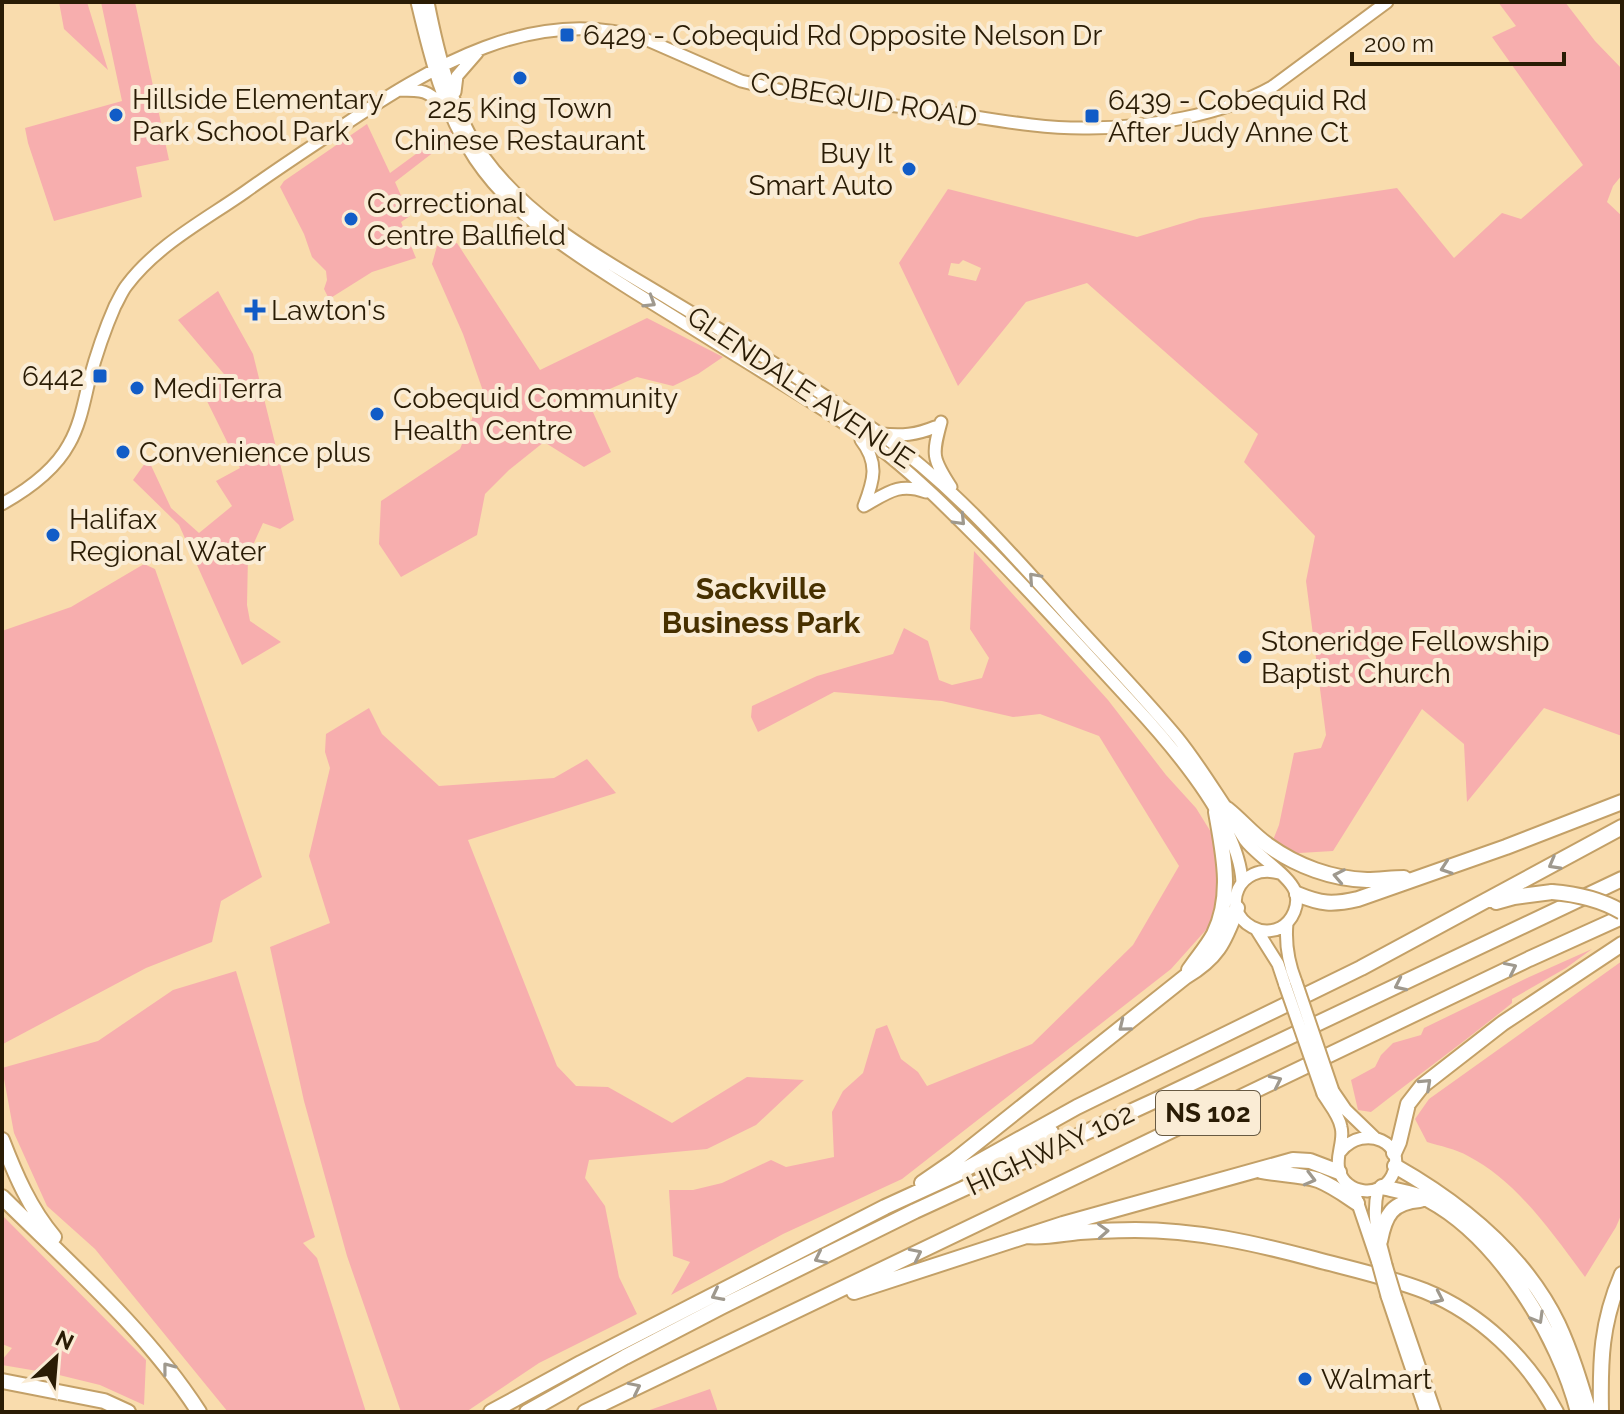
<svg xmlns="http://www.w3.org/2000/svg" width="1624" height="1414" font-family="Raleway,sans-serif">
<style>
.green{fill:#f7aeae;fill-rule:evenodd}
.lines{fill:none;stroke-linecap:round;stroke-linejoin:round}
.secondary-casing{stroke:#c3a067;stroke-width:15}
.motorway-casing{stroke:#c3a067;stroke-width:18}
.secondary{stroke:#fff;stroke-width:11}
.motorway{stroke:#fff;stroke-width:14}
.secondary-bridge-casing{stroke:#c3a067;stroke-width:15;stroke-linecap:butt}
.motorway-bridge-casing{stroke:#c3a067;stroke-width:18;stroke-linecap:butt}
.secondary-bridge{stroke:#fff;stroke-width:11}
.motorway-bridge{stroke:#fff;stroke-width:14}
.oneway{stroke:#9f998e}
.poi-dot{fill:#115cc7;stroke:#faecd5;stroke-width:3}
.labels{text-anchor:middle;stroke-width:8;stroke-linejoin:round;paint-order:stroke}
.shield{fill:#faecd5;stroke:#685a43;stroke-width:2}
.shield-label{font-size:26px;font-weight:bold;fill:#2a1c05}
.poi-label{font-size:28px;fill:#2a1c05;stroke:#faecd5;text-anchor:start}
.street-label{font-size:28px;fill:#2a1c05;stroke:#faecd5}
.neighbourhood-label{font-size:30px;font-weight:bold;fill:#473000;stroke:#faecd5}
</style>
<rect width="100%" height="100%" fill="#f9dcad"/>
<path class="green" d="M 59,2 L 87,2 L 108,70 L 64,29 Z
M 101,2 L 135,2 L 169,160 L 136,167 L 142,197 L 54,221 L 28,143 L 25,128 L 122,101 Z
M 1498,2 L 1565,2 L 1595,41 L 1622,69 L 1622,175 L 1613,186 L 1607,202 L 1622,216 L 1622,736 L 1544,708 L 1467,802 L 1464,744 L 1422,709 L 1333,851 L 1267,855 L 1279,825 L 1294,753 L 1321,748 L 1326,735 L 1306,581 L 1315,536 L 1244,462 L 1258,434 L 1087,283 L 1026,302 L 958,386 L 899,263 L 948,189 L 1137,237 L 1200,218 L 1397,188 L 1454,258 L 1502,213 L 1521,219 L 1583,165 L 1492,37 L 1516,26 ZM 963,260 L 981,268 L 976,281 L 948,275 L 951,263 L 959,264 Z
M 367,124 L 390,173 L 435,140 L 451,130 L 456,139 L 439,148 L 395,182 L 410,216 L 401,222 L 416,258 L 372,272 L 329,299 L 324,289 L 327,280 L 326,271 L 312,257 L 304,234 L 280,187 L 284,181 Z
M 457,243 L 540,370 L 647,318 L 723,357 L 698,374 L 673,386 L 637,377 L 587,399 L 611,452 L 584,467 L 544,442 L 509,470 L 485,494 L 477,535 L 401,577 L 379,544 L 381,501 L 460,449 L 483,391 L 463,334 L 432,264 L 437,246 Z
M 218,291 L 253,354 L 294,520 L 280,529 L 263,523 L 248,556 L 247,605 L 250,621 L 281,642 L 242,665 L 179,525 L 133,480 L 148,459 L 171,508 L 199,533 L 232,506 L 216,481 L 240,468 L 204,395 L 224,374 L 178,320 Z
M 974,551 L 1108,700 L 1166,775 L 1196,808 L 1214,837 L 1222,912 L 1171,969 L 902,1179 L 783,1234 L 671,1295 L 690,1262 L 673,1256 L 669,1190 L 693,1190 L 722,1183 L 771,1160 L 786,1167 L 834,1157 L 832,1112 L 843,1091 L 863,1073 L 876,1029 L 887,1025 L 901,1059 L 918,1072 L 927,1086 L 1032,1044 L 1133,945 L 1179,866 L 1099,736 L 1040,714 L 1013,717 L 942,701 L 834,692 L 758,732 L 751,717 L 752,706 L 817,676 L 893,654 L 904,628 L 928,641 L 939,680 L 952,685 L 982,678 L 989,658 L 970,629 Z
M 144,564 L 155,569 L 218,747 L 262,877 L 221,901 L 212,942 L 146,968 L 3,1044 L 2,631 L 71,607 Z
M 369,708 L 382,734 L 439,786 L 554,778 L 587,759 L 616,793 L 468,840 L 557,1066 L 576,1086 L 608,1087 L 672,1123 L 747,1077 L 804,1080 L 756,1125 L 707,1149 L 589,1160 L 585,1178 L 605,1206 L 619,1277 L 637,1314 L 539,1363 L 466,1412 L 401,1412 L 347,1256 L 304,1101 L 270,947 L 330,923 L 309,856 L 330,768 L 325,752 L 326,734 Z
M 1592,949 L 1566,968 L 1512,999 L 1512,1003 C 1466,1041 1418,1075 1371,1112 L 1358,1110 L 1351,1080 L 1375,1067 L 1381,1055 L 1393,1043 L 1421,1035 L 1424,1028 L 1527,978 Z
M 1622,961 L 1622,1213 L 1616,1227 L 1585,1277 C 1553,1234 1517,1181 1468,1156 C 1456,1149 1440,1146 1427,1142 L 1415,1119 L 1429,1099 Z
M 236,971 L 315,1237 L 303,1243 L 317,1258 L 366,1412 L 228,1412 L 95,1249 L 47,1206 L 14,1133 L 2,1068 L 98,1041 L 173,990 Z
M 2,1215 L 146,1360 L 144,1405 L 100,1385 L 55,1374 L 2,1365 L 2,1360 L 12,1348 L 2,1344 Z
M 710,1389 L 718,1412 L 644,1412 Z"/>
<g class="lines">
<defs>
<path id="secondary" d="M 417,2 C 430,57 443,111 475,159 C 514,217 573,253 631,290 C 665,311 698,332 732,353 C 785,386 839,417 888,455 C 924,484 956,517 988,549 C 1038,600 1085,652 1133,704 C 1172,746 1239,824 1242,882
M 428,2 C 438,53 453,115 484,157 C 531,222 605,260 672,301 C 742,343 813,386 879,433 C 951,484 1008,549 1066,614 C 1103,655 1142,695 1177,737 C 1195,759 1211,785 1227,809 C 1233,819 1238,830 1245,840 C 1256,855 1289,875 1295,891 C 1300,904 1293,921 1280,928 C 1272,932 1261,932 1252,927 C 1219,909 1239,862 1279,873
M 400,90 C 422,90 428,90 444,107
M 455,92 L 457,76 L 477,53
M 941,422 C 932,455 932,458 951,487
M 881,434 C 902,436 916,435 935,427
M 861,440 C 879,463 874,480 864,506
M 2,504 C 27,490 55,470 69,444 C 80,425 84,402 89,381 C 96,355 104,331 115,306 C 119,299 122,291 127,285 C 157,245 205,220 245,192 C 277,169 309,148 341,127 C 429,68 535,3 645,39 L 741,81 L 791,93 C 840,99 888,105 937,111 C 987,118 1038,129 1089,128 C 1147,128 1222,115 1272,87 L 1387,2
M 864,506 C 887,493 899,482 926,492
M 1287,923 C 1285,944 1288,962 1296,982
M 1256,929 L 1278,964 L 1285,985
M 1333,1091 L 1346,1110 L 1375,1138
M 1323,1094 C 1329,1104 1339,1115 1341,1127 C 1345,1141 1335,1156 1339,1170 C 1345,1194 1380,1199 1392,1176 C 1409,1143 1364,1123 1341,1151
M 1378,1189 C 1371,1219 1379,1236 1386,1265
M 1355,1195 L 1378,1263
M 1387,1296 L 1426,1412
M 1396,1298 L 1435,1412"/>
<path id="motorway" d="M 1227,809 C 1242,821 1253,835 1269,846 C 1297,866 1332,879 1367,880 C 1379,880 1392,878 1404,878
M 1297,894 C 1321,904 1332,905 1358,899 L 1506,847 L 1622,802
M 1496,902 L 1514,897 L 1552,892
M 1189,970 C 1197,958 1207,947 1214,934 C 1233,895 1223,852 1216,812
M 2,1140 C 15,1174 30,1209 54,1237
M 1394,1153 L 1399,1142 L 1408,1104 L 1422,1086 L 1503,1023 L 1622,944
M 1395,1166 C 1462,1204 1524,1254 1558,1324 C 1571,1352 1580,1382 1589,1412
M 986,1170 L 1051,1132
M 1261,1171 C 1280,1175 1300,1174 1318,1180 C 1333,1186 1345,1195 1357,1203
M 922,1183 L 954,1161 L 1185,977 C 1217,958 1224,943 1237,908
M 1382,1187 C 1398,1191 1415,1193 1429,1200 C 1499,1238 1559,1337 1578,1412
M 2,1197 C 71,1265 146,1330 199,1412
M 1026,1236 C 1045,1238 1061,1234 1080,1232 C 1098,1231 1117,1230 1135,1230 C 1196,1230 1254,1243 1314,1259 C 1351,1269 1389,1277 1425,1291 C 1481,1314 1527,1358 1556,1412
M 1380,1241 C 1385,1215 1392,1202 1420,1200
M 854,1292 L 1063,1224 L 1293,1160 L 1310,1161 L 1339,1172
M 2,1381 L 104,1401 L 128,1412
M 491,1412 L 581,1363 L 885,1207 L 955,1175 L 1077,1107 L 1361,968 L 1622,827
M 527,1412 L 625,1357 L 721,1307 L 915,1211 L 1154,1101 L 1622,879
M 585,1412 L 1529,959 L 1622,917
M 1601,1412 C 1600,1360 1601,1323 1622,1274"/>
</defs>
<use href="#secondary" class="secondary-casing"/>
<use href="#motorway" class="motorway-casing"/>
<use href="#secondary" class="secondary"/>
<use href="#motorway" class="motorway"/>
<defs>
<path id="secondary-bridge" d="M 1296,982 L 1333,1091
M 1285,985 L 1323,1094
M 1378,1263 L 1387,1296
M 1386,1265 L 1396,1298"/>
<path id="motorway-bridge" d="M 1552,892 C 1577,894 1600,899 1622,912"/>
</defs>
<use href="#secondary-bridge" class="secondary-bridge-casing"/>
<use href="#motorway-bridge" class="motorway-bridge-casing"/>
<use href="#secondary-bridge" class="secondary-bridge"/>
<use href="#motorway-bridge" class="motorway-bridge"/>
</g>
<defs><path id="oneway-chevron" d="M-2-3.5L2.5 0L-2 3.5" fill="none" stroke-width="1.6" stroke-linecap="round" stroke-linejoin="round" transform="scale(2)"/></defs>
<g class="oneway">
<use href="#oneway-chevron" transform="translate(650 302) rotate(32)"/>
<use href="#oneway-chevron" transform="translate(960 520) rotate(46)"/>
<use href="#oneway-chevron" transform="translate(1034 578) rotate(-132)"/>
<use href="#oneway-chevron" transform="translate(1554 864) rotate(151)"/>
<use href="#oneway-chevron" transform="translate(1446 868) rotate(161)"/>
<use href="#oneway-chevron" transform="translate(1339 876) rotate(-169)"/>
<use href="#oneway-chevron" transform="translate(1511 968) rotate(-26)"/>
<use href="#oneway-chevron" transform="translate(1400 985) rotate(155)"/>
<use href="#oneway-chevron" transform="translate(1124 1026) rotate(141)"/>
<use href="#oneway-chevron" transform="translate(1276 1081) rotate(-26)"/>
<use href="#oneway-chevron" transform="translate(1426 1084) rotate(-43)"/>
<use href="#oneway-chevron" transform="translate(1310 1179) rotate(15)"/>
<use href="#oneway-chevron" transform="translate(1103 1231) rotate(-3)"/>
<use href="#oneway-chevron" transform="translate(916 1254) rotate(-26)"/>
<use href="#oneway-chevron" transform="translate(820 1258) rotate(154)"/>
<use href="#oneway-chevron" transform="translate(717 1295) rotate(153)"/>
<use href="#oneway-chevron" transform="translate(1438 1298) rotate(25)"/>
<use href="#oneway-chevron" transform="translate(1538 1318) rotate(60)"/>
<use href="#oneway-chevron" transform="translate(168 1368) rotate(-128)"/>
<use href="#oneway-chevron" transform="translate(635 1388) rotate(-26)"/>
</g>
<g class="poi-dot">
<rect x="559" y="27" width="16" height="16" rx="4"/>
<circle cx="520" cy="78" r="8"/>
<circle cx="116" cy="115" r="8"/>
<rect x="1084" y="108" width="16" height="16" rx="4"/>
<circle cx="909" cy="169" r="8"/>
<circle cx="351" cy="219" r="8"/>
<path d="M251 298h8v8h8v8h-8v8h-8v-8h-8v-8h8z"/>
<rect x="92" y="368" width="16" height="16" rx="4"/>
<circle cx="137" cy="388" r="8"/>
<circle cx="377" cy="414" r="8"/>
<circle cx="123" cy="452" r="8"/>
<circle cx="53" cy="535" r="8"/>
<circle cx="1245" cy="657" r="8"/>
<circle cx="1305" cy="1379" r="8"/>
</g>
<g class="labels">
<rect class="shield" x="1156" y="1091" width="104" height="44" rx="6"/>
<g class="shield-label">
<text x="1208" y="1122">NS 102</text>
</g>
<g class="poi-label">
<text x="583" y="45">6429 - Cobequid Rd Opposite Nelson Dr</text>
<text x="132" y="109">Hillside Elementary<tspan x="132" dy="32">Park School Park</tspan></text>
<text x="1108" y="110">6439 - Cobequid Rd<tspan x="1108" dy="32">After Judy Anne Ct</tspan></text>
<text x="520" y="118" text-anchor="middle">225 King Town<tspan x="520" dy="32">Chinese Restaurant</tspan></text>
<text x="893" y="163" text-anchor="end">Buy It<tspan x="893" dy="32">Smart Auto</tspan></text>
<text x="367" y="213">Correctional<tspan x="367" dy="32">Centre Ballfield</tspan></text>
<text x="271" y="320">Lawton's</text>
<text x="84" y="386" text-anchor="end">6442</text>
<text x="153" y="398">MediTerra</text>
<text x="393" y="408">Cobequid Community<tspan x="393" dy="32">Health Centre</tspan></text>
<text x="139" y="462">Convenience plus</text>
<text x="69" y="529">Halifax<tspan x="69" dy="32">Regional Water</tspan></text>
<text x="1261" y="651">Stoneridge Fellowship<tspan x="1261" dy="32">Baptist Church</tspan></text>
<text x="1321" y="1389">Walmart</text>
</g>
<g class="street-label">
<text transform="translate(864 99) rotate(9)" y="10">COBEQUID ROAD</text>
<text transform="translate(801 387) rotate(34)" y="10">GLENDALE AVENUE</text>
<text transform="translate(1050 1149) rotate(-25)" y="10">HIGHWAY 102</text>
</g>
<g class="neighbourhood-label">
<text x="761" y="599">Sackville<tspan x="761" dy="34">Business Park</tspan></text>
</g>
</g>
<rect width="1624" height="1414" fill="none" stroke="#2a1c05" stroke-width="8"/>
<g transform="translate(56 1358) rotate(26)" stroke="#faecd5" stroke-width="6" paint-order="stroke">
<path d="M0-6L14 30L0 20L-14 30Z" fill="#2a1c05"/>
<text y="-12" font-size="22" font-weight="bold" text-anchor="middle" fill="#2a1c05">N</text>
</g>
<path d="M1352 52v12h212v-12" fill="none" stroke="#2a1c05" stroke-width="4"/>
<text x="1364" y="52" font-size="24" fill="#2a1c05" stroke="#faecd5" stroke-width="6" paint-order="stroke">200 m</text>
</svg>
